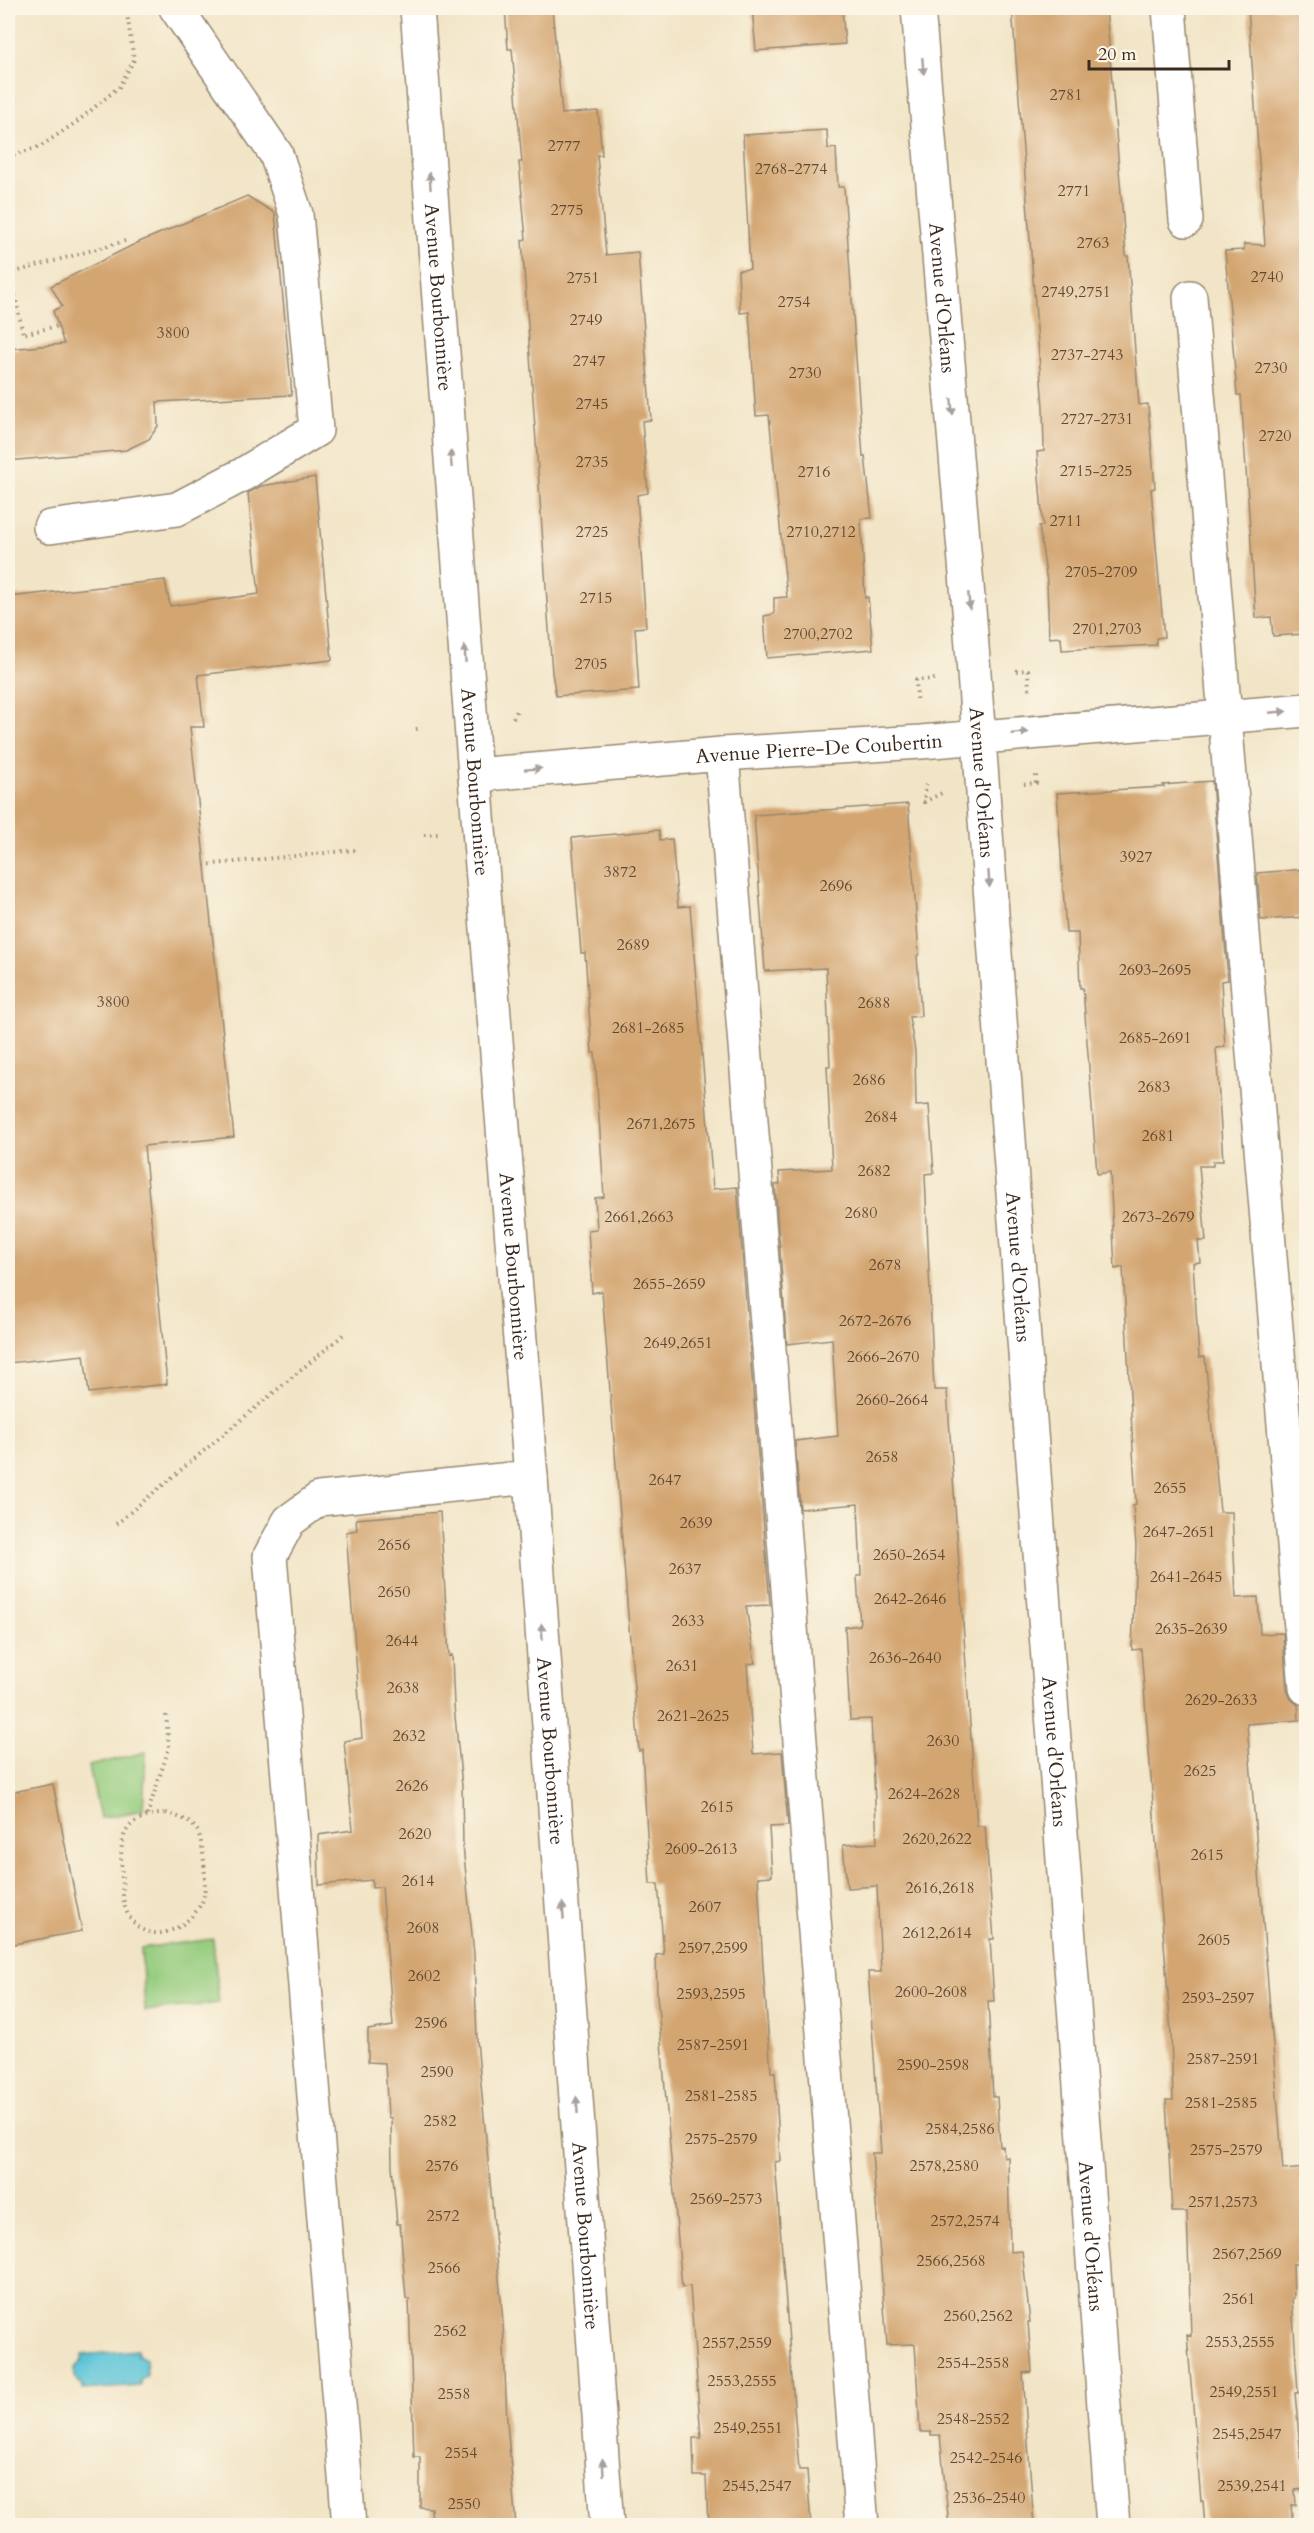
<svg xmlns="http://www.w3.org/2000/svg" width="1314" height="2533" font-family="Cardo,serif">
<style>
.green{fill:#97cd80;stroke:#697c4f;stroke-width:1.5}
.water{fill:#5cc4d8;stroke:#4c777b;stroke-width:1.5}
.building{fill:#d3a571}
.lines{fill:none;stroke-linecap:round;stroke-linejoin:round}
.minor-casing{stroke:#968872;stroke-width:36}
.path{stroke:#968872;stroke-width:4;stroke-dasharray:1.5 4.5;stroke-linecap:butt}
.minor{stroke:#fff;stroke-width:33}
.oneway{fill:#a79f9a}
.labels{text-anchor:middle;stroke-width:4.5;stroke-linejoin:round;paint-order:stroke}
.number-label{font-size:16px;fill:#614933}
.street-label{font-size:20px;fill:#3b2a1e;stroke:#fcf5e5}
</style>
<rect width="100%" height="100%" fill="#fcf5e5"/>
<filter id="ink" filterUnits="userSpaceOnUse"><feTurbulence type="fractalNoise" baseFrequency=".0167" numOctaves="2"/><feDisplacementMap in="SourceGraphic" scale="12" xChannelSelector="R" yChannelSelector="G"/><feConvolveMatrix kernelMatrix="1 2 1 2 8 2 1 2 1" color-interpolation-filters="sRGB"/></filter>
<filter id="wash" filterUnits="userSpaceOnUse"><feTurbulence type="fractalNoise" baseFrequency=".008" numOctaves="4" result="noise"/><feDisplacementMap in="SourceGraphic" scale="24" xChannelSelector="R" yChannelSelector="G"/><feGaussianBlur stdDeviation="1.35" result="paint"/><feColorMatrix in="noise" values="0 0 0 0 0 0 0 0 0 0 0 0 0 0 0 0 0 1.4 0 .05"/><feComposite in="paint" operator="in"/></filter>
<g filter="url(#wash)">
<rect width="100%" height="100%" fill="#f2e5c7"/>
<path class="green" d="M 146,1752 L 143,1810 L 100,1818 L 89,1766 Z
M 213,1939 L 219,2003 L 145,2011 L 141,1948 Z"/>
<path class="water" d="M 137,2350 L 138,2355 L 146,2359 L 147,2375 L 140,2381 L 140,2386 L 83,2390 L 83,2386 L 74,2377 L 74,2369 L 82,2360 L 82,2355 Z"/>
<g id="blocks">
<path class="building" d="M 505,8 L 552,8 L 562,114 L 598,111 L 602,155 L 597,155 L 606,255 L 638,252 L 651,420 L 642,421 L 648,493 L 637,495 L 646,627 L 635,628 L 639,690 L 556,696 L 552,673 L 522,240 L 526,239 L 519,162 L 522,162 L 512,49 L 508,49 Z
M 752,8 L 842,8 L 845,44 L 756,51 Z
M 1012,8 L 1106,8 L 1126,256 L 1128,256 L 1139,405 L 1148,404 L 1155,488 L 1151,489 L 1164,637 L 1156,638 L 1156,645 L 1062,650 L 1061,637 L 1049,638 L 1047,582 L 1039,526 L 1043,526 L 1037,452 L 1044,451 L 1043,407 Z
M 1248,8 L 1306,8 L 1306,634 L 1273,636 L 1271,617 L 1256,618 L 1241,395 L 1237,395 L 1225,251 L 1244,250 L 1244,244 L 1265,245 Z
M 827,130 L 828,149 L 836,148 L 838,187 L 844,187 L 863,457 L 865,456 L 872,518 L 861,519 L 865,598 L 868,597 L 873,649 L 767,658 L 764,616 L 774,614 L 774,598 L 787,597 L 769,415 L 756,416 L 749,312 L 740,313 L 738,270 L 750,269 L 743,135 Z
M 247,196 L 275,213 L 292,395 L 157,402 L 158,426 L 149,439 L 126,450 L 8,461 L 8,349 L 64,344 L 53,311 L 62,306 L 51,286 L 137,243 Z
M 315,477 L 332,660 L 198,675 L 204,727 L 190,727 L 234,1137 L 144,1146 L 167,1384 L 89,1393 L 84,1355 L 8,1363 L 8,597 L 165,580 L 170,606 L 259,594 L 248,493 L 261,486 Z
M 1212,781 L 1228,980 L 1221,981 L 1225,1047 L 1216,1048 L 1223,1161 L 1213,1161 L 1213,1166 L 1199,1166 L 1206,1241 L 1198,1241 L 1200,1262 L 1193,1263 L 1199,1357 L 1205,1357 L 1220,1512 L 1232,1512 L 1236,1598 L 1258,1597 L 1260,1634 L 1283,1633 L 1287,1690 L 1291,1699 L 1298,1705 L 1299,1720 L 1247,1724 L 1283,2170 L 1306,2168 L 1306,2264 L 1293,2264 L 1294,2298 L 1292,2298 L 1298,2393 L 1295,2393 L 1304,2489 L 1295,2490 L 1296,2505 L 1291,2505 L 1293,2526 L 1205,2526 L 1203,2501 L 1201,2501 L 1187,2335 L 1191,2336 L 1187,2212 L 1172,2212 L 1166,2100 L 1173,2100 L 1171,2033 L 1141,1649 L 1132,1650 L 1136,1546 L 1133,1505 L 1136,1504 L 1123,1267 L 1115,1269 L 1110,1172 L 1097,1174 L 1083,988 L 1080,988 L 1078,933 L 1066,933 L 1057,793 L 1164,787 L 1163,785 Z
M 908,804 L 919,954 L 917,956 L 921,1016 L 909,1017 L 915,1050 L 916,1106 L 929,1105 L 934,1173 L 925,1174 L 934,1390 L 947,1390 L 977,1826 L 985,1826 L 994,1939 L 990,1939 L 994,2001 L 988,2001 L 993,2097 L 997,2097 L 1000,2147 L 1003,2146 L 1004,2158 L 1008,2157 L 1010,2252 L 1022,2251 L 1030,2322 L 1028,2322 L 1032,2372 L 1023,2373 L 1034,2526 L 949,2526 L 940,2435 L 931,2435 L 931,2432 L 920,2432 L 915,2344 L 887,2345 L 872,2153 L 881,2153 L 868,1972 L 881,1972 L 877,1886 L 847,1888 L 843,1845 L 877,1843 L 871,1719 L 850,1720 L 845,1627 L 860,1625 L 857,1576 L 861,1576 L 858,1504 L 800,1509 L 795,1441 L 838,1436 L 832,1339 L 787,1344 L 775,1185 L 780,1184 L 779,1172 L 832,1169 L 827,1066 L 830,1066 L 826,968 L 765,971 L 754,815 Z
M 659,830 L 660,840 L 672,839 L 678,907 L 690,906 L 713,1189 L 737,1187 L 770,1605 L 746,1606 L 755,1663 L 747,1664 L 753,1754 L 782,1752 L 788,1826 L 769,1827 L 772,1876 L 758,1877 L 763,1967 L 771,2072 L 775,2072 L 780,2161 L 775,2162 L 799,2470 L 807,2470 L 811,2526 L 708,2526 L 706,2476 L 694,2476 L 693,2438 L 701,2438 L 690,2286 L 682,2287 L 657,1995 L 656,1955 L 664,1954 L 658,1884 L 650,1884 L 642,1750 L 639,1751 L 602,1291 L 592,1293 L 588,1230 L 597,1229 L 595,1198 L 604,1197 L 595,1053 L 592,1053 L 585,953 L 581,953 L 572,838 Z
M 1306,869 L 1306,917 L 1261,920 L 1257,873 Z
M 440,1512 L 449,1656 L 452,1655 L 454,1706 L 462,1786 L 463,1846 L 474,1954 L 477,2041 L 503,2322 L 507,2422 L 516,2526 L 432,2526 L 431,2508 L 420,2507 L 420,2457 L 414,2457 L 409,2299 L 406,2299 L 400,2224 L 397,2224 L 392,2166 L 391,2118 L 388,2117 L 385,2063 L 368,2062 L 368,2030 L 393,2026 L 382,1887 L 372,1888 L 372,1880 L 319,1885 L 318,1835 L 353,1830 L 344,1741 L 362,1738 L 346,1532 L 357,1530 L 356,1519 Z
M 53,1784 L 82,1931 L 8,1945 L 8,1793 Z"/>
</g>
</g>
<g filter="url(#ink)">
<use href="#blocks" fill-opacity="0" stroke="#968872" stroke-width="1.5"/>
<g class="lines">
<defs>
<g id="minor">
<path id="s1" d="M 417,8 L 479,829 L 531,1477 L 607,2526"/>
<path id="s2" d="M 918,8 L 971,633 L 1113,2526"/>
<path d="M 1169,8 L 1186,220"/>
<path d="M 1190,297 L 1306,1688"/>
<path d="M 50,527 L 177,509 L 242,475 L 316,430 L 296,214 L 276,154 L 176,8"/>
<path d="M 722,754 L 862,2526"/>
<path id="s3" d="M 475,775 L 722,754 L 921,742 L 1306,710"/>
<path d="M 349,2526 L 270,1556 L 289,1521 L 319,1499 L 531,1477"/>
</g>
</defs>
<use href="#minor" class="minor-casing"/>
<path class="path" d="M 8,157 L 41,146 L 78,121 L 119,87 L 134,60 L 127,14
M 10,272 L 23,334 L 58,326
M 8,274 L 125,241
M 1016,671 L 1028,670 L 1029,690
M 917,699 L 916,680 L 935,679
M 513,718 L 518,709
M 416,729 L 422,728
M 926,784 L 924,802 L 942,793
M 1024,784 L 1036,783 L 1036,775
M 424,835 L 438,834
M 204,865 L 355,850
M 116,1524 L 344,1334
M 166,1813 C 177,1816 190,1820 197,1830 C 204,1842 208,1891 202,1902 C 188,1929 150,1949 129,1916 C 122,1905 123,1892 122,1880 C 120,1839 118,1818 166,1813 Z
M 147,1815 L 169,1748 L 166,1715"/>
<use href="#minor" class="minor"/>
</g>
<defs><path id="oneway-solid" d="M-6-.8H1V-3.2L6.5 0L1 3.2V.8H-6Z" transform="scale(1.5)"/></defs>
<g class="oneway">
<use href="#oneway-solid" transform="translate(923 66) rotate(85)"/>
<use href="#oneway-solid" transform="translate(430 181) rotate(-94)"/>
<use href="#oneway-solid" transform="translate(952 407) rotate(85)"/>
<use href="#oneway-solid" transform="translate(451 459) rotate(-94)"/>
<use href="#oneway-solid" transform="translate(969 601) rotate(85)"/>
<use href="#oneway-solid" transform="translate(465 654) rotate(-94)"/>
<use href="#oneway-solid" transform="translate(1278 712) rotate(-5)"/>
<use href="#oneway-solid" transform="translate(1020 733) rotate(-5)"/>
<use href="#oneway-solid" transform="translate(533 769) rotate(-4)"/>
<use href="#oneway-solid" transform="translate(989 879) rotate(86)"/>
<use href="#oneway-solid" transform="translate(542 1632) rotate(-94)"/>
<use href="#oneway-solid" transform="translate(563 1911) rotate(-94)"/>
<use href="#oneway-solid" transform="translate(577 2105) rotate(-94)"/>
<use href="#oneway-solid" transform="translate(603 2467) rotate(-94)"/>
</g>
</g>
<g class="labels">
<g class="number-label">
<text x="1066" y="100">2781</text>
<text x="564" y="151">2777</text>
<text x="791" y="174">2768-2774</text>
<text x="1074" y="196">2771</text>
<text x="567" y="215">2775</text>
<text x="1093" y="248">2763</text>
<text x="1267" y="282">2740</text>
<text x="583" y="283">2751</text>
<text x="1076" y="297">2749,2751</text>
<text x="794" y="307">2754</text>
<text x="586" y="325">2749</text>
<text x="173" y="338">3800</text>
<text x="1087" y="360">2737-2743</text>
<text x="589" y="366">2747</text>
<text x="1271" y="373">2730</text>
<text x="805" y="378">2730</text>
<text x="592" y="409">2745</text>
<text x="1097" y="424">2727-2731</text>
<text x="1275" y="441">2720</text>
<text x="592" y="467">2735</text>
<text x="1096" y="476">2715-2725</text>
<text x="814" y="477">2716</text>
<text x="1066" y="526">2711</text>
<text x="592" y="537">2725</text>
<text x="821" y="537">2710,2712</text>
<text x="1101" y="577">2705-2709</text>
<text x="596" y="603">2715</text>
<text x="1107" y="634">2701,2703</text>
<text x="818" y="639">2700,2702</text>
<text x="591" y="669">2705</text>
<text x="1136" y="862">3927</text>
<text x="620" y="877">3872</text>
<text x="836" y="891">2696</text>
<text x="633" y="950">2689</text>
<text x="1155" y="975">2693-2695</text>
<text x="113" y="1007">3800</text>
<text x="874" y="1008">2688</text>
<text x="648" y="1033">2681-2685</text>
<text x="1155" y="1043">2685-2691</text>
<text x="869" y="1085">2686</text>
<text x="1154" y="1092">2683</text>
<text x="881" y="1122">2684</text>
<text x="661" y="1129">2671,2675</text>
<text x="1158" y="1141">2681</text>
<text x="874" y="1176">2682</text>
<text x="861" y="1218">2680</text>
<text x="639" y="1222">2661,2663</text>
<text x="1158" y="1222">2673-2679</text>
<text x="885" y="1270">2678</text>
<text x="669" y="1289">2655-2659</text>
<text x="875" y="1326">2672-2676</text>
<text x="678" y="1348">2649,2651</text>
<text x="883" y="1362">2666-2670</text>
<text x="892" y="1405">2660-2664</text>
<text x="882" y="1462">2658</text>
<text x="665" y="1485">2647</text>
<text x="1170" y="1493">2655</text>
<text x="696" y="1528">2639</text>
<text x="1179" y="1537">2647-2651</text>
<text x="394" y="1550">2656</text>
<text x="909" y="1560">2650-2654</text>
<text x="685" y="1574">2637</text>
<text x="1186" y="1582">2641-2645</text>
<text x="394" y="1597">2650</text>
<text x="910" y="1604">2642-2646</text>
<text x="688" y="1626">2633</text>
<text x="1191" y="1634">2635-2639</text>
<text x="402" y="1646">2644</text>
<text x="905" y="1663">2636-2640</text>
<text x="682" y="1671">2631</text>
<text x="403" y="1693">2638</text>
<text x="1221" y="1705">2629-2633</text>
<text x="693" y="1721">2621-2625</text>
<text x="409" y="1741">2632</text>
<text x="943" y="1746">2630</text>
<text x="1200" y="1776">2625</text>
<text x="412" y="1791">2626</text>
<text x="924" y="1799">2624-2628</text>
<text x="717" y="1812">2615</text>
<text x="415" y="1839">2620</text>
<text x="937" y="1844">2620,2622</text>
<text x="701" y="1854">2609-2613</text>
<text x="1207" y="1860">2615</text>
<text x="418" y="1886">2614</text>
<text x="940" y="1893">2616,2618</text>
<text x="705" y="1912">2607</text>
<text x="423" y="1933">2608</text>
<text x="937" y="1938">2612,2614</text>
<text x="1214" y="1945">2605</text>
<text x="713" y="1953">2597,2599</text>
<text x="424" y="1981">2602</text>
<text x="931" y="1997">2600-2608</text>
<text x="711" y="1999">2593,2595</text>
<text x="1218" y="2003">2593-2597</text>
<text x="431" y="2028">2596</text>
<text x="713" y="2050">2587-2591</text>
<text x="1223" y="2064">2587-2591</text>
<text x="933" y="2070">2590-2598</text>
<text x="437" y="2077">2590</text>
<text x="721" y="2101">2581-2585</text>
<text x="1221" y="2108">2581-2585</text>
<text x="440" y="2126">2582</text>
<text x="960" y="2134">2584,2586</text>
<text x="721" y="2144">2575-2579</text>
<text x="1226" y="2155">2575-2579</text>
<text x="442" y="2171">2576</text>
<text x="944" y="2171">2578,2580</text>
<text x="726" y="2204">2569-2573</text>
<text x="1223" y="2207">2571,2573</text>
<text x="443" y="2221">2572</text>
<text x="965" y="2226">2572,2574</text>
<text x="1247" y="2259">2567,2569</text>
<text x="951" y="2266">2566,2568</text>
<text x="444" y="2273">2566</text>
<text x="1239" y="2304">2561</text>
<text x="978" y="2321">2560,2562</text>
<text x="450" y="2336">2562</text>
<text x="1240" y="2347">2553,2555</text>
<text x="737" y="2348">2557,2559</text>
<text x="973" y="2368">2554-2558</text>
<text x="742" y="2386">2553,2555</text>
<text x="1244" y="2397">2549,2551</text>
<text x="454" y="2399">2558</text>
<text x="973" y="2424">2548-2552</text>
<text x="748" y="2433">2549,2551</text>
<text x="1247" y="2439">2545,2547</text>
<text x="461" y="2458">2554</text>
<text x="986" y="2463">2542-2546</text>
<text x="757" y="2491">2545,2547</text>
<text x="1252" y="2491">2539,2541</text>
<text x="989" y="2503">2536-2540</text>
<text x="464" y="2509">2550</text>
</g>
<g class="street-label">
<text dy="7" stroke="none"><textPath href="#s1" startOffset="290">Avenue Bourbonnière</textPath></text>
<text dy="7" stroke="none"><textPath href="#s2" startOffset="291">Avenue d'Orléans</textPath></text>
<text dy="7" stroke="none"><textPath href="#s3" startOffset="345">Avenue Pierre-De Coubertin</textPath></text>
<text dy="7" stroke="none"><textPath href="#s1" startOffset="776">Avenue Bourbonnière</textPath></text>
<text dy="7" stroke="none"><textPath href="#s2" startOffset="777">Avenue d'Orléans</textPath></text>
<text dy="7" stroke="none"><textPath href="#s1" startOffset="1262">Avenue Bourbonnière</textPath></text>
<text dy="7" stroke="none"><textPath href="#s2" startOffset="1263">Avenue d'Orléans</textPath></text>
<text dy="7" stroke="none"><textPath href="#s1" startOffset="1748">Avenue Bourbonnière</textPath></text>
<text dy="7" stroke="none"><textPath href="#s2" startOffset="1749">Avenue d'Orléans</textPath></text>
<text dy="7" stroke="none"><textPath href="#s1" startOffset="2234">Avenue Bourbonnière</textPath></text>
<text dy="7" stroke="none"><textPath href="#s2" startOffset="2235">Avenue d'Orléans</textPath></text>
</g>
</g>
<rect width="1314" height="2533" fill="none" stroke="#fcf5e5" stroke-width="30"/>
<path d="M1089 60v9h140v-9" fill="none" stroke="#3b2a1e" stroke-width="3"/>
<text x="1098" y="60" font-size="18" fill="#3b2a1e" stroke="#fcf5e5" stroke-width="4.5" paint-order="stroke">20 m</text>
</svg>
